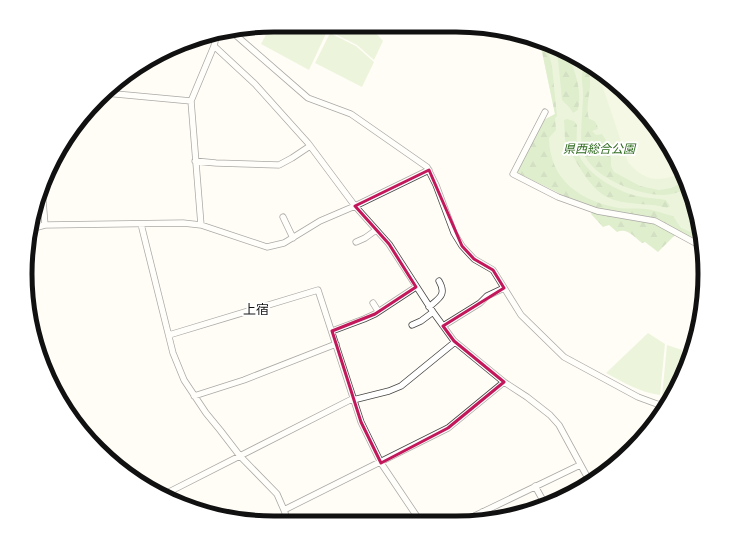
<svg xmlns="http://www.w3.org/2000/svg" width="730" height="548" font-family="Lora,'Noto Sans JP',serif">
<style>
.green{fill:#d5ebbd}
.forest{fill:url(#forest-firs)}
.pitch{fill:#e6f2cf}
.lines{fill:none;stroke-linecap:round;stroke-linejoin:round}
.street-casing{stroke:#444;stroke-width:7}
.street{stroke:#fff;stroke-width:5.5}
.marked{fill:none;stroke:#c2185b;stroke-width:3;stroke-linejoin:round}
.labels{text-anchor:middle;stroke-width:4;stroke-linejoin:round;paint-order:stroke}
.park-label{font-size:12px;font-style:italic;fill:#2f6b1f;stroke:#fff}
.neighbourhood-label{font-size:13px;fill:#111;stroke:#fff}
.rim{fill:none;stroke:#111;stroke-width:5}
</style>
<defs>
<pattern id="forest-firs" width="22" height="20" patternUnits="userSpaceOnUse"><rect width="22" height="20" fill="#b9dc9c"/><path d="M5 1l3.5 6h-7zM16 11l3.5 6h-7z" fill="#9ebc85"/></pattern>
</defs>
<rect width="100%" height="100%" fill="#fffdf5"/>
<path class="green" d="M 271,25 L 330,25 L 309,70 L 261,44 Z
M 334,25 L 369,25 L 383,41 L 374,60 L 357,45 L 331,32 Z
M 330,33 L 356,46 L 374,62 L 362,87 L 315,63 Z
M 540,42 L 595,67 L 654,123 L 697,210 L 699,242 L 689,237 L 557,193 L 542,121 L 555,114 Z
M 648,333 L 665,344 L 660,395 C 641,393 623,382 606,373 Z
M 667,345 L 682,350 L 680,374 L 672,397 L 662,396 Z"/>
<path class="forest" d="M 540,42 L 547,46 L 552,66 L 557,116 L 555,118 L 556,130 L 549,138 C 550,181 580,200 618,208 C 628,209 637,208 646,209 C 655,210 665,214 673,216 L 681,228 L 698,235 L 699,242 L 665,224 L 596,208 L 569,198 L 516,172 L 542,121 L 555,114 Z
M 554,49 L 568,55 C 576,73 582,91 578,110 L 573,113 L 569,107 L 562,100 L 558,60 Z
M 588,70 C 589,73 590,77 590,80 C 591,93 585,106 589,119 C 595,120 597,123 598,129 L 592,131 L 596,135 L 602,134 L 606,140 L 599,147 L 603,152 L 611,157 L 611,166 L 614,172 L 640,186 L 659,190 L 671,188 L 683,182 L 687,189 C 679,192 671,195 663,195 C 638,195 592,178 583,152 C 579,138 583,110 583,94 C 583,87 581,80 582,73 L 584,71 Z
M 567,119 L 574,121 L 577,125 C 577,134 576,144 578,153 C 585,172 612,188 630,194 C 641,198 655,198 666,200 L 670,206 L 667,208 C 651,203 634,205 618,201 C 592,196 580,167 567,146 L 565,140 L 564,120 Z
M 593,211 L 635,221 L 655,223 L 675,235 L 658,252 L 645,242 L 642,243 C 635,238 627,227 617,232 L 609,225 L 603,227 L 591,214 Z"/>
<path class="pitch" d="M 599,71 L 654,123 L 679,174 C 657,183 643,180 628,162 L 599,76 Z"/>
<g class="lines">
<defs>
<path id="street" d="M 231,31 L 308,98 L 351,114 L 427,167 L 436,185 L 454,233 L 462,246 L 474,259 L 493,270 L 521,315 L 564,357 L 638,397 L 657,404 L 666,405
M 214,46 L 255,84 L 308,143 L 355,206 L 389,244 L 433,312 L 454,341 L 504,382 L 527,397 L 550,415 L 559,425 L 590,482
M 105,93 L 191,101
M 545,112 L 513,174 L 558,197 L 597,211 L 655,221 L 699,245
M 195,161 L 216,163 L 279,165 L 292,158 L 310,146
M 42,189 L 45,225
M 283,217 L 293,238
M 141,224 L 173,353 L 184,380 L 206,413 L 220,430 L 240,456 L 277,494 L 284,510 L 288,522
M 201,225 L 191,101 L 214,46 L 217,33
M 30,229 L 45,225 L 183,223 L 201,225 L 267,247 L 284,243 L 320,221 L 355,206 L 429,170
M 356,242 L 365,238 L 376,230
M 373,303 L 378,311
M 429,307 C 439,298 447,295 439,281
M 412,325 L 421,321 L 433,312
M 443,326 L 480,303 L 487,296 L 504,288
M 332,331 L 364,319 L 375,314 L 416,287
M 169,335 L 318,290 L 361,422 L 381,463 L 420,521
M 194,396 L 244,380 L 336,344
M 535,486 L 546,506
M 163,495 L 352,399 L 357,399 L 389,391 L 401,386 L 455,342
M 284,510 L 448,428 L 504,382
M 482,512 L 487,521
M 464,521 L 580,465
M 261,522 L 263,521 L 264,522"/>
</defs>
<use href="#street" class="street-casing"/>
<use href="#street" class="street"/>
</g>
<path d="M0 0H730V548H0ZM 429,170 L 462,246 L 474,259 L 493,270 L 504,288 L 443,326 L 454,341 L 504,382 L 448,428 L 381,463 L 361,422 L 332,331 L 375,314 L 416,287 L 389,244 L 355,206 Z" fill="#fffdf5" fill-opacity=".55" fill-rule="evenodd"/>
<path class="marked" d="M 429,170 L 462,246 L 474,259 L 493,270 L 504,288 L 443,326 L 454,341 L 504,382 L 448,428 L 381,463 L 361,422 L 332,331 L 375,314 L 416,287 L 389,244 L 355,206 Z"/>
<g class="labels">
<g class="park-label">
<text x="599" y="153">県西総合公園</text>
</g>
<g class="neighbourhood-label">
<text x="256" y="314">上宿</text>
</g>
</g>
<path d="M0 0H730V548H0ZM274 32H456A242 242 0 0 1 698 274V274A242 242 0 0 1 456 516H274A242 242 0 0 1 32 274V274A242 242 0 0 1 274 32Z" fill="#fff" fill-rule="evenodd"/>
<path class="rim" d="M274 32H456A242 242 0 0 1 698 274V274A242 242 0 0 1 456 516H274A242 242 0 0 1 32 274V274A242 242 0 0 1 274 32Z"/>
</svg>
